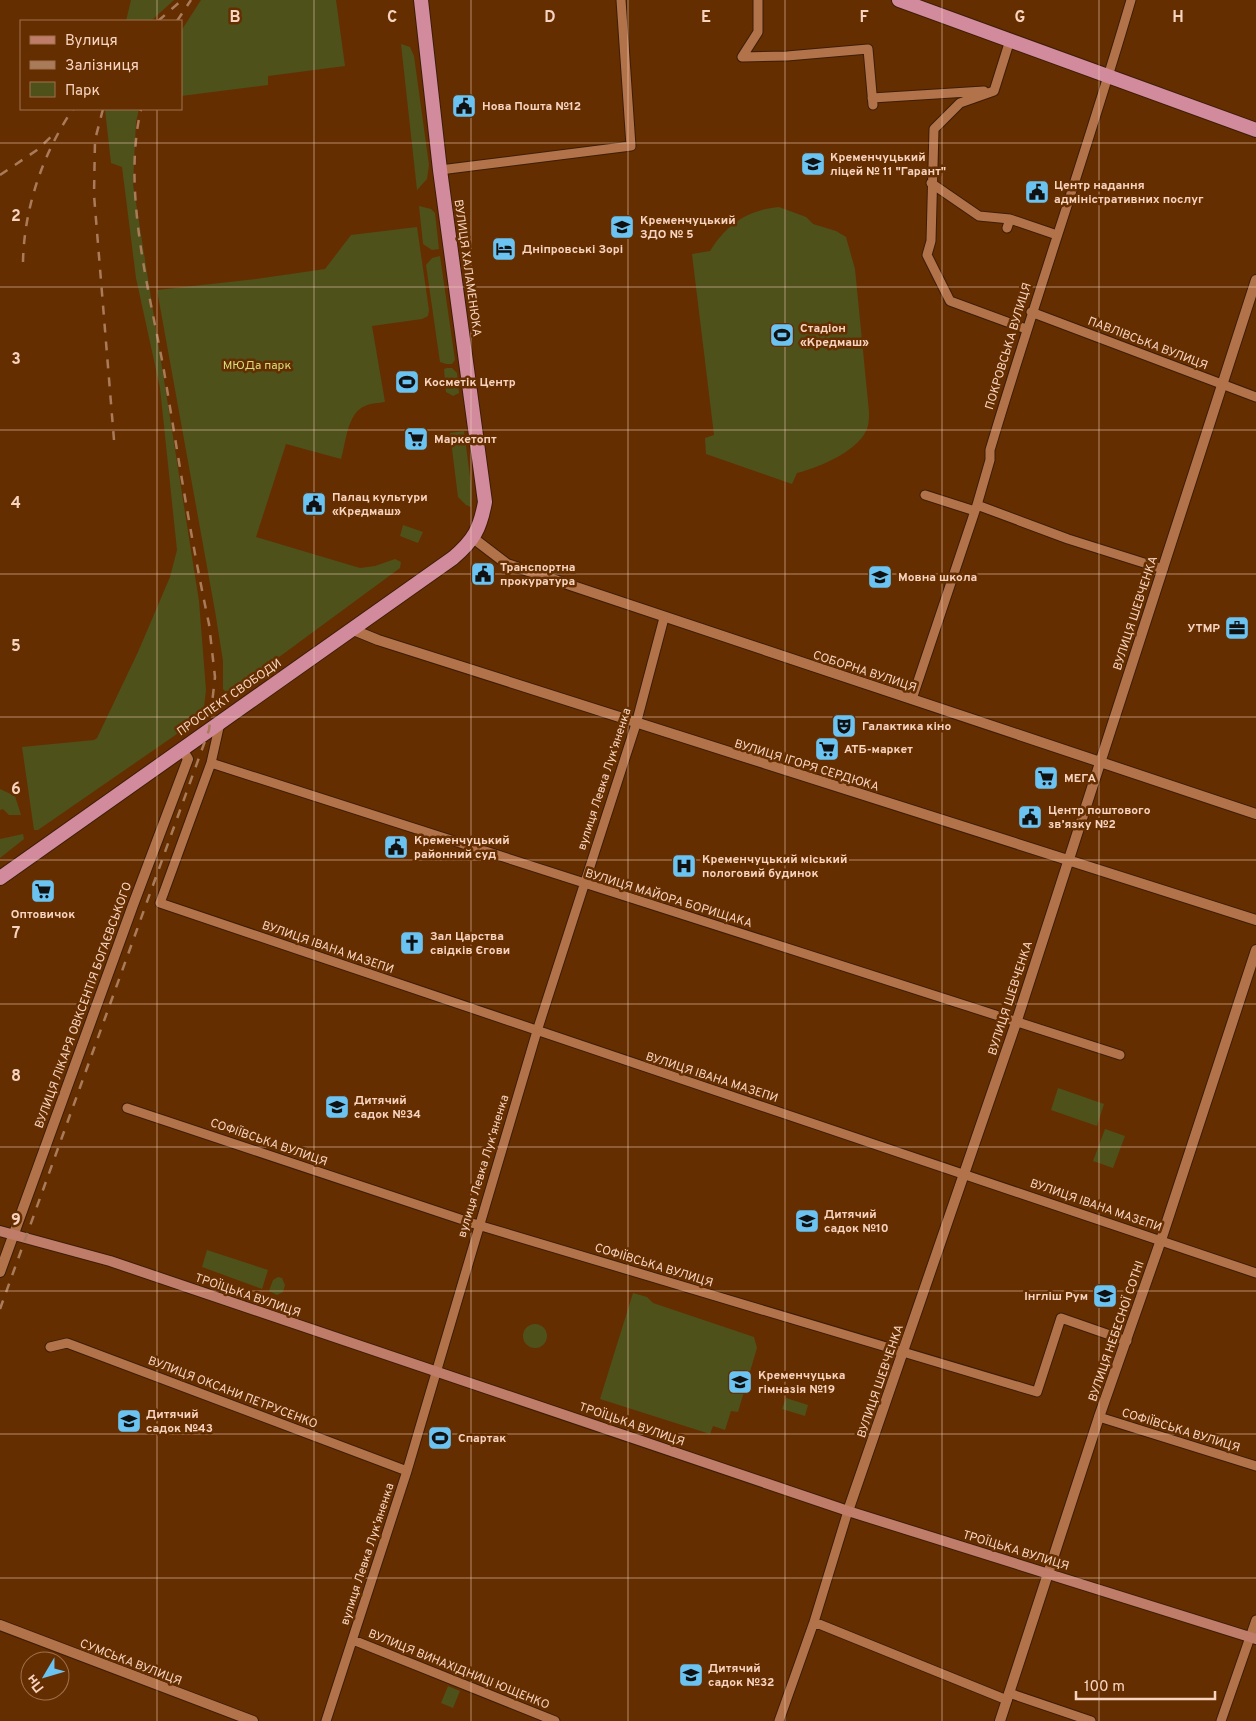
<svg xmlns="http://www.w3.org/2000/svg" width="1256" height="1721" font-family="Overpass,sans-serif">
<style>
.green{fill:#4e511a}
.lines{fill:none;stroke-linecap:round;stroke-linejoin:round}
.minor-casing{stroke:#3c1d08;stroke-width:11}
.tertiary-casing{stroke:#3c1d08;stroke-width:12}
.secondary-casing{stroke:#3c1d08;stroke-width:12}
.trunk-casing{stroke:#3c1d08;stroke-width:16}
.minor{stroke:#b2734b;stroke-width:9}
.tertiary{stroke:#b2734b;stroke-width:10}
.secondary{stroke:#be7c69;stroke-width:10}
.trunk{stroke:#d28b9c;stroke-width:14}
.rail{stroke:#a97b5a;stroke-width:2.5;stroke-dasharray:9 9;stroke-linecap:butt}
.grid{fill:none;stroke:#f7d4c0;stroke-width:1;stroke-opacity:0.55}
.labels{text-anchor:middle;stroke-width:5;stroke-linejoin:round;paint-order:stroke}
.poi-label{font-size:12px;font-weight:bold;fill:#f7d4c0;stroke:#652e00;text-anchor:start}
.street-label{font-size:12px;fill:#f7d4c0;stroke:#652e00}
.park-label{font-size:12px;fill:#d6de78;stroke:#652e00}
.grid-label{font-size:16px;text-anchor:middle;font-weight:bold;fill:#f7d4c0;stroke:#652e00;stroke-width:5;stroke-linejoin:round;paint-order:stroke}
</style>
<rect width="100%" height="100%" fill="#652e00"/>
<path class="green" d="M 131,0 L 174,0 L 151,21 L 126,21 Z
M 201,0 L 336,0 L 345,66 L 268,76 L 268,85 L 181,96 L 181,31 Z
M 401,44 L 410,47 L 414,56 L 429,165 L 427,179 L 417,190 Z
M 139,109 L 136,122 L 133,184 L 199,601 L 206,690 L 203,716 L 38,830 L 34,830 L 22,747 L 94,740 L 97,738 L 138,652 L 170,577 L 177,550 L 160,388 L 136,278 L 122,167 L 111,163 L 105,110 Z
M 419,206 L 431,209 L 435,213 L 439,249 L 432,250 L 423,244 Z
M 779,207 L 806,217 L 813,224 L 836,231 L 846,237 L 855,269 L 869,412 C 869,418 869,426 866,431 C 856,452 818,468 797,473 L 792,484 L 706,454 L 705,438 L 714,435 L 692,254 L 710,251 C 727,224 747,210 779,207 Z
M 417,227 L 429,310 L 428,316 L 422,319 L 372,326 L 385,402 C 379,403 371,403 365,406 C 347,413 346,443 341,459 L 286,444 L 256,537 L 360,568 L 375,566 L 395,559 L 401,562 L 400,568 L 237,688 L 226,692 L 223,689 L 223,661 L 215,611 L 157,290 L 256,279 L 325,269 L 351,235 Z
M 440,256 L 455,360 L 452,364 L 446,364 L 440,362 L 426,265 L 432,258 Z
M 447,368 L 452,368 L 457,373 L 459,393 L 453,396 L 446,392 L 444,369 Z
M 464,431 L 471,484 L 471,507 L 466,505 L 458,497 L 450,433 Z
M 403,525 L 423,532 L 418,543 L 400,536 Z
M 0,789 L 15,796 L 21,815 L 9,815 L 3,809 L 0,810 Z
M 23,834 L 24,839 L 0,858 L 0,839 Z
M 1058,1088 L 1104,1104 L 1097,1126 L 1051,1110 Z
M 1105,1129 L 1125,1136 L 1113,1168 L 1093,1161 Z
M 207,1250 L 268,1270 L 262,1289 L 202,1267 Z
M 278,1277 L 282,1278 L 285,1285 L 283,1292 L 277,1295 L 269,1291 L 273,1280 Z
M 633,1293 L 647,1297 L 653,1303 L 754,1337 L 757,1348 L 738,1412 L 731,1411 L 725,1430 L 713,1426 L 710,1434 L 600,1399 Z
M523 1336a12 12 0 1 1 24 0a12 12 0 1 1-24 0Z
M 786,1398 L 808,1405 L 805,1416 L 782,1409 Z
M 448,1686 L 460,1691 L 453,1708 L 441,1703 Z"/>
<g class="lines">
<defs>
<path id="minor" d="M 758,0 L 758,32 L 742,57 L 787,56 L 868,49 L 873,105
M 1010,40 L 994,91 L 960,103 L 934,129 L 931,241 L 927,255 L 950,301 L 1026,329
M 872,98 L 984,91
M 440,170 L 631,146 L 621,0
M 931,183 L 979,216 L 1010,219
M 1007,228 L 1010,219 L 1057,235
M 1031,312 L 1256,397
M 925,495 L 975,511
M 977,505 L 1068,539 L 1163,569
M 912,699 L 977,505 L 990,460 L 990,450 C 1035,299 1087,151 1131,0
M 220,723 L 211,763 L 160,903 L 1256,1273
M 211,763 L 1120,1055
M 127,1108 L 478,1225 L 1037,1392 L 1061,1318 L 1127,1341
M 50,1347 L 67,1343 L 407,1471
M 1099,1417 L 1256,1466
M 814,1622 L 1007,1700
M 353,1640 L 555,1721
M 1009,1693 L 1091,1721
M 326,1721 L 407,1471 L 537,1031 L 636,724 L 664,618
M 779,1721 L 814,1622 L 848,1511
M 1221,1721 L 1256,1620"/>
<path id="tertiary" d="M 473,538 L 507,564 L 1256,814
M 351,629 L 378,640 L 1256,920
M 0,1272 L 133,905 L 188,759 L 182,749
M 848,1511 L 1017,1020 L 1256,280
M 0,1625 L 253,1721
M 1000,1721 L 1099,1417 L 1161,1240 L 1256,950"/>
<path id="secondary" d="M 0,1231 L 110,1261 L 848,1511 L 1256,1639"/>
<path id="trunk" d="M 899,0 L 1256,130
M 0,878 L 453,558 C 474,540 480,529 485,502 L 440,170 L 421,0"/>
</defs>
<use href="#minor" class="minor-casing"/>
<use href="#tertiary" class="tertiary-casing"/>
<use href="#secondary" class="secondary-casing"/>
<use href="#trunk" class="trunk-casing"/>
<use href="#minor" class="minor"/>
<use href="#tertiary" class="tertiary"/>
<use href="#secondary" class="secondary"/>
<use href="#trunk" class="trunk"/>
<path class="rail" d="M 158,21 L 182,0
M 177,21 L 191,0
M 103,109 L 95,140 L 94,195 L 114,440
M 0,175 L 37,150 L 54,134
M 23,262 C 24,208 43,153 73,109
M 0,1309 L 209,730 L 215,677 L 209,624 C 191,540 178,455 164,371 C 149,289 122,191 141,109"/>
</g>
<path class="grid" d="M 157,0 L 157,21M 314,0 L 314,1721M 471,0 L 471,1721M 628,0 L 628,1721M 785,0 L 785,1721M 942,0 L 942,1721M 1099,0 L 1099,1721M 157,109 L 157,1721M 0,143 L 1256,143M 0,287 L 1256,287M 0,430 L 1256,430M 0,574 L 1256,574M 0,717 L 1256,717M 0,860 L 1256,860M 0,1004 L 1256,1004M 0,1147 L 1256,1147M 0,1291 L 1256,1291M 0,1434 L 1256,1434M 0,1578 L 1256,1578"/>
<defs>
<symbol id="civic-square" viewBox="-11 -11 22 22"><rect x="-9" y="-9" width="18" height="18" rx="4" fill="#6ac3f1" stroke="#652e00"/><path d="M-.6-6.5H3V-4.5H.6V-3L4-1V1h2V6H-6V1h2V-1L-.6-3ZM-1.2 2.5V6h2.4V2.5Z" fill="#111"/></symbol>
<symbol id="school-square" viewBox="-11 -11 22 22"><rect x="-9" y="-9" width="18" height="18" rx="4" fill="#6ac3f1" stroke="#652e00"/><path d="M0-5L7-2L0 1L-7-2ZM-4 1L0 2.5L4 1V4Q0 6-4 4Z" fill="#111"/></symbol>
<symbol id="hotel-square" viewBox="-11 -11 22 22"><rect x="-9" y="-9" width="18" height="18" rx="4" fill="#6ac3f1" stroke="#652e00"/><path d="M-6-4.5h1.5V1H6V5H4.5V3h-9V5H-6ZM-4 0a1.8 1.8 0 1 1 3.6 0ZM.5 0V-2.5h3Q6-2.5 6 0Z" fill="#111"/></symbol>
<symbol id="stadium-square" viewBox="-11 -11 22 22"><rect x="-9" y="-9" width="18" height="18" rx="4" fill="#6ac3f1" stroke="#652e00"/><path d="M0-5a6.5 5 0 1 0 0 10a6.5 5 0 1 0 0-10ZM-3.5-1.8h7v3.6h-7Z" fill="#111"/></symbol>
<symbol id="supermarket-square" viewBox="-11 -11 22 22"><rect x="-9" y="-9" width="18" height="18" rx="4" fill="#6ac3f1" stroke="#652e00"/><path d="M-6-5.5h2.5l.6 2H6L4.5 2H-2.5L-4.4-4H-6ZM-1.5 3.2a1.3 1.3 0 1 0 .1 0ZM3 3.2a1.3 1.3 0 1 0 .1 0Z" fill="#111"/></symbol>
<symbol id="office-square" viewBox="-11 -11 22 22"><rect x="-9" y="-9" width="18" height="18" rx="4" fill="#6ac3f1" stroke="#652e00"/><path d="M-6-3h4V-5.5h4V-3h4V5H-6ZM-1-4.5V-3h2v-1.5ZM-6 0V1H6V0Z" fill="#111"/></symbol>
<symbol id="theatre-square" viewBox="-11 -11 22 22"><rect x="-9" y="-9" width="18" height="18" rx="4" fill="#6ac3f1" stroke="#652e00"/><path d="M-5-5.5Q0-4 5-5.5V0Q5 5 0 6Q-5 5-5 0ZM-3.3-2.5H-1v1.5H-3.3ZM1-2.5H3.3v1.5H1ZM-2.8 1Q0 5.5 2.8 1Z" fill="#111"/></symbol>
<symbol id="hospital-square" viewBox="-11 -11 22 22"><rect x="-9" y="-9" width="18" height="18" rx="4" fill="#6ac3f1" stroke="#652e00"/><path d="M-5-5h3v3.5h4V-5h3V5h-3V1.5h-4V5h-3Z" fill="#111"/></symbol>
<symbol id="church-square" viewBox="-11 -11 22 22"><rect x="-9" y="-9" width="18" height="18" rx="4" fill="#6ac3f1" stroke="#652e00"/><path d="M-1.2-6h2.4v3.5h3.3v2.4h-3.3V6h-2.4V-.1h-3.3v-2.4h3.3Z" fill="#111"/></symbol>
</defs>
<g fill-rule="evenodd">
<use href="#civic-square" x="450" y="92" width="28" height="28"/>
<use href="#school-square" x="799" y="150" width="28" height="28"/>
<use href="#civic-square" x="1023" y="178" width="28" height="28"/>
<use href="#school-square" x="608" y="213" width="28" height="28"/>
<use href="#hotel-square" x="490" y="235" width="28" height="28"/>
<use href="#stadium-square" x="768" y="321" width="28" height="28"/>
<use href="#stadium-square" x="393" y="368" width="28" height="28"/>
<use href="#supermarket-square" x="402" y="425" width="28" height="28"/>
<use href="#civic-square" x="300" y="490" width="28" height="28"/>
<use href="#civic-square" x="469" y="560" width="28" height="28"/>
<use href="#school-square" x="866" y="563" width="28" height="28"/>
<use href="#office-square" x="1223" y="614" width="28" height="28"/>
<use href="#theatre-square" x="830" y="712" width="28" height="28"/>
<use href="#supermarket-square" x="813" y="735" width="28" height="28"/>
<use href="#supermarket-square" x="1032" y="764" width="28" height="28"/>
<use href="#civic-square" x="1016" y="803" width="28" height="28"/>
<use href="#civic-square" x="382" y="833" width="28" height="28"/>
<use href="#hospital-square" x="670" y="852" width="28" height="28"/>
<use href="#supermarket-square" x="29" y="877" width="28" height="28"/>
<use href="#church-square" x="398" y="929" width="28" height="28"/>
<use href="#school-square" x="323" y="1093" width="28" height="28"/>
<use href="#school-square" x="793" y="1207" width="28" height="28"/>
<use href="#school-square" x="1091" y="1282" width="28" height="28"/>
<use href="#school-square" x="726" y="1368" width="28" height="28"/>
<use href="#school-square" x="115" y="1407" width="28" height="28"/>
<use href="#stadium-square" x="426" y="1424" width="28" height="28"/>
<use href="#school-square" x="677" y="1661" width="28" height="28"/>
</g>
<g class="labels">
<g class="poi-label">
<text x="482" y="110">Нова Пошта №12</text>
<text x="830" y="161">Кременчуцький<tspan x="830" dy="14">ліцей № 11 "Гарант"</tspan></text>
<text x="1054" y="189">Центр надання<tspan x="1054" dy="14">адміністративних послуг</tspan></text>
<text x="640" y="224">Кременчуцький<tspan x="640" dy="14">ЗДО № 5</tspan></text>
<text x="522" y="253">Дніпровські Зорі</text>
<text x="800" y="332">Стадіон<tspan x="800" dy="14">«Кредмаш»</tspan></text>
<text x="424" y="386">Косметік Центр</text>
<text x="434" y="443">Маркетопт</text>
<text x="332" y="501">Палац культури<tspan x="332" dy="14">«Кредмаш»</tspan></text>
<text x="500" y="571">Транспортна<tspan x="500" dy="14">прокуратура</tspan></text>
<text x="898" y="581">Мовна школа</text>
<text x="1220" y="632" text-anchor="end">УТМР</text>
<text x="862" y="730">Галактика кіно</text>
<text x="844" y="753">АТБ-маркет</text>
<text x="1064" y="782">МЕГА</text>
<text x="1048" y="814">Центр поштового<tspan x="1048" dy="14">зв’язку №2</tspan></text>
<text x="414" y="844">Кременчуцький<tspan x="414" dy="14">районний суд</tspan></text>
<text x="702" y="863">Кременчуцький міський<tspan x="702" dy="14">пологовий будинок</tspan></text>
<text x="43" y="918" text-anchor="middle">Оптовичок</text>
<text x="430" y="940">Зал Царства<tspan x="430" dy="14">свідків Єгови</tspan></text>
<text x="354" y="1104">Дитячий<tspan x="354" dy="14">садок №34</tspan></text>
<text x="824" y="1218">Дитячий<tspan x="824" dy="14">садок №10</tspan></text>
<text x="1088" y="1300" text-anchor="end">Інгліш Рум</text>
<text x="758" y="1379">Кременчуцька<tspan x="758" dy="14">гімназія №19</tspan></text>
<text x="146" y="1418">Дитячий<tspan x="146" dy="14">садок №43</tspan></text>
<text x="458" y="1442">Спартак</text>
<text x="708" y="1672">Дитячий<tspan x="708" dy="14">садок №32</tspan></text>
</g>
<g class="street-label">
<text transform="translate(468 268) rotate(82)" y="4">ВУЛИЦЯ ХАЛАМЕНЮКА</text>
<text transform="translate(1148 343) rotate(21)" y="4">ПАВЛІВСЬКА ВУЛИЦЯ</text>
<text transform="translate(1008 346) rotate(-73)" y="4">ПОКРОВСЬКА ВУЛИЦЯ</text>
<text transform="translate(1135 613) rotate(-72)" y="4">ВУЛИЦЯ ШЕВЧЕНКА</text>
<text transform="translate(865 671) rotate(18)" y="4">СОБОРНА ВУЛИЦЯ</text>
<text transform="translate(229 697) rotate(-35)" y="4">ПРОСПЕКТ СВОБОДИ</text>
<text transform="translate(807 765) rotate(17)" y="4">ВУЛИЦЯ ІГОРЯ СЕРДЮКА</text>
<text transform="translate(604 779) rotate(-72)" y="4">вулиця Левка Лукʼяненка</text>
<text transform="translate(669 898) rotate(17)" y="4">ВУЛИЦЯ МАЙОРА БОРИЩАКА</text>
<text transform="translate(328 947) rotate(19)" y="4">ВУЛИЦЯ ІВАНА МАЗЕПИ</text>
<text transform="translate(1010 998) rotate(-72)" y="4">ВУЛИЦЯ ШЕВЧЕНКА</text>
<text transform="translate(83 1005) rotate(-70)" y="4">ВУЛИЦЯ ЛІКАРЯ ОВКСЕНТІЯ БОГАЄВСЬКОГО</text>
<text transform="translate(712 1077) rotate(18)" y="4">ВУЛИЦЯ ІВАНА МАЗЕПИ</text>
<text transform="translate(269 1142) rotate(19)" y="4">СОФІЇВСЬКА ВУЛИЦЯ</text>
<text transform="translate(483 1166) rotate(-73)" y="4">вулиця Левка Лукʼяненка</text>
<text transform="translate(1096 1205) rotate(19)" y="4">ВУЛИЦЯ ІВАНА МАЗЕПИ</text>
<text transform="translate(654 1265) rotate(17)" y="4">СОФІЇВСЬКА ВУЛИЦЯ</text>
<text transform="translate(248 1295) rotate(19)" y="4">ТРОЇЦЬКА ВУЛИЦЯ</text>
<text transform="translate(1116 1331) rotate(-71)" y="4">ВУЛИЦЯ НЕБЕСНОЇ СОТНІ</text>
<text transform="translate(880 1381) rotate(-71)" y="4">ВУЛИЦЯ ШЕВЧЕНКА</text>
<text transform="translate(233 1392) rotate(21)" y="4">ВУЛИЦЯ ОКСАНИ ПЕТРУСЕНКО</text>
<text transform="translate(632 1424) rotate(19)" y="4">ТРОЇЦЬКА ВУЛИЦЯ</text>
<text transform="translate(1181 1430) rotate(17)" y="4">СОФІЇВСЬКА ВУЛИЦЯ</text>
<text transform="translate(1016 1550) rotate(17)" y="4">ТРОЇЦЬКА ВУЛИЦЯ</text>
<text transform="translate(367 1554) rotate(-72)" y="4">вулиця Левка Лукʼяненка</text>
<text transform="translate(131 1662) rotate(21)" y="4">СУМСЬКА ВУЛИЦЯ</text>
<text transform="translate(459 1669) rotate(22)" y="4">ВУЛИЦЯ ВИНАХІДНИЦІ ЮЩЕНКО</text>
</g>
<g class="park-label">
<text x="257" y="369">МЮДа парк</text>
</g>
</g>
<g class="grid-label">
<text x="235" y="22">B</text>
<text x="392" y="22">C</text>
<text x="550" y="22">D</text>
<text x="706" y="22">E</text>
<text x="864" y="22">F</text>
<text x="1020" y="22">G</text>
<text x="1178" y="22">H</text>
<text x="16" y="221">2</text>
<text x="16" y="364">3</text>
<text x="16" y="508">4</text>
<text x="16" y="651">5</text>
<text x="16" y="794">6</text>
<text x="16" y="938">7</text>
<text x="16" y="1081">8</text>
<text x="16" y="1225">9</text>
</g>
<rect x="20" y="20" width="162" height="90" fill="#652e00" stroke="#9f704d"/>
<rect x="30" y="36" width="25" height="8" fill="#be7c69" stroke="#9f704d"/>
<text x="65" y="45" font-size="15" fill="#f7d4c0">Вулиця</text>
<rect x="30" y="61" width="25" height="8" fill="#a97b5a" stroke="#9f704d"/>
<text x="65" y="70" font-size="15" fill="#f7d4c0">Залізниця</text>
<rect x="30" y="82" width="25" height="15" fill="#4e511a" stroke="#9f704d"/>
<text x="65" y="95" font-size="15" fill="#f7d4c0">Парк</text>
<g transform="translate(45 1676) rotate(232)"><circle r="24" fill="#652e00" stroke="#9f704d"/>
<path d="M0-4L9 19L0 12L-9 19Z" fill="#6ac3f1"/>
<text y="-8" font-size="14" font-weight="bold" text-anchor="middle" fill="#f7d4c0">Пн</text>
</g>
<path d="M1076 1691v8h139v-8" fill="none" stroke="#f7d4c0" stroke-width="2.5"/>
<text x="1084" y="1691" font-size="15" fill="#f7d4c0" stroke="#652e00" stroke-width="4" paint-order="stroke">100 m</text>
</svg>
